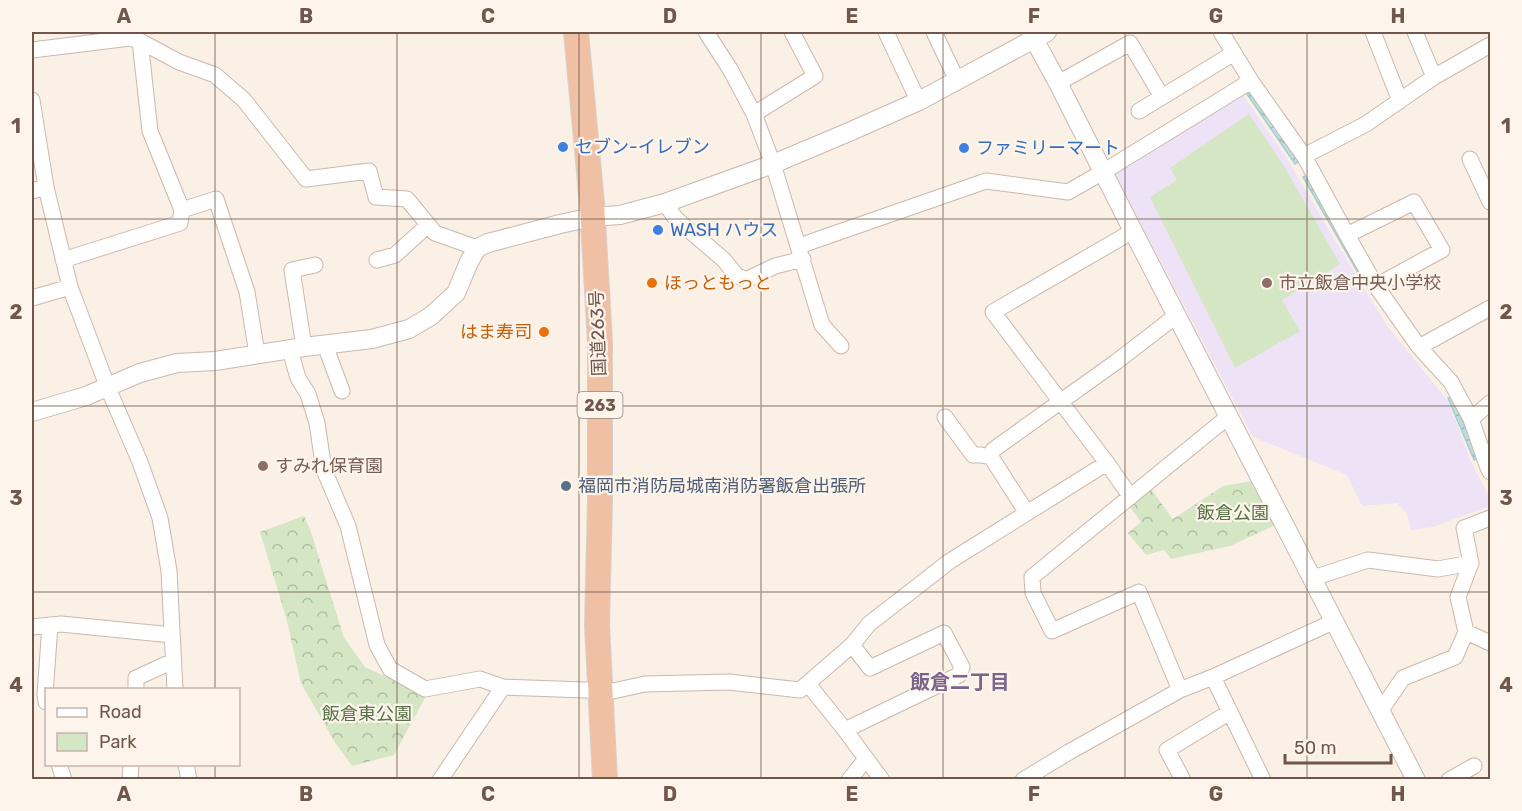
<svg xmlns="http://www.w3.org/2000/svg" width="1522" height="811" font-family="Rubik,'Noto Sans JP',sans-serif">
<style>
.education{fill:#ede2f6}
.green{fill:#d5e6c5}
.forest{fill:url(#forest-crowns)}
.water{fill:url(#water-waves);stroke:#a3ced2;stroke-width:1.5}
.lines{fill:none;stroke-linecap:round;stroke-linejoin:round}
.minor-casing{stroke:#cab8ad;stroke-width:17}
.tertiary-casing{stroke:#cab8ad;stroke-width:20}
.trunk-casing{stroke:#d7d0cd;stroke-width:26}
.minor{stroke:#fff;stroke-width:15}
.tertiary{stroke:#fff;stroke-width:18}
.trunk{stroke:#efc0a3;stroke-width:24}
.grid{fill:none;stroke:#70574d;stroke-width:1.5;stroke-opacity:0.55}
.shop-dot{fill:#3f7fe0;stroke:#fdf4eb;stroke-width:2}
.food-dot{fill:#e8710a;stroke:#fdf4eb;stroke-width:2}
.education-dot{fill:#8d6e63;stroke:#fdf4eb;stroke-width:2}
.service-dot{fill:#5c6f8a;stroke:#fdf4eb;stroke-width:2}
.labels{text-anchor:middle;stroke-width:4.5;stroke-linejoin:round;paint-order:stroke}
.shield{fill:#fdf4eb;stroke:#9a867c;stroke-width:1.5}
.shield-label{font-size:16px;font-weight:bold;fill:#70574d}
.shop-label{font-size:18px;fill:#366cbe;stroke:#fdf4eb;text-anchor:start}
.food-label{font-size:18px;fill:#c56008;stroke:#fdf4eb;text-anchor:start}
.education-label{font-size:18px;fill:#785e54;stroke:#fdf4eb;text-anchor:start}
.street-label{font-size:18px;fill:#70574d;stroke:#fdf4eb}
.service-label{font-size:18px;fill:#4e5e75;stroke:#fdf4eb;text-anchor:start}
.park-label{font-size:18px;fill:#577446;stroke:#fdf4eb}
.neighbourhood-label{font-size:20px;font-weight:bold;fill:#7c658c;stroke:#fdf4eb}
.neatline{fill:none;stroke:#70574d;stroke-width:2}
.grid-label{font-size:20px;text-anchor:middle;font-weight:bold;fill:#70574d}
</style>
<defs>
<pattern id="forest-crowns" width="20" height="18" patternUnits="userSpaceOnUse" patternTransform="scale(1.5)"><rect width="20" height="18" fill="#d5e6c5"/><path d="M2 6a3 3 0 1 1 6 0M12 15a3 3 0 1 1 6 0" fill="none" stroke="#b1bda2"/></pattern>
<pattern id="water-waves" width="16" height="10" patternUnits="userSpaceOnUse" patternTransform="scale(1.5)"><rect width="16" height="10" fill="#bcdee1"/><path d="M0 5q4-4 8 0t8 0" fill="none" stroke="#9db7b9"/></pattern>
</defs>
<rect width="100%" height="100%" fill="#faf0e5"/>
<path class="education" d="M 1243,95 L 1286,157 L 1334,239 L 1388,327 L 1448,401 L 1472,464 L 1490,499 L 1490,506 L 1433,527 L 1411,530 L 1407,513 L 1397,503 L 1362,506 L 1347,475 L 1253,437 L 1114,173 Z"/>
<path class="green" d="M 1249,114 L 1284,166 L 1340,264 L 1282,300 L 1300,331 L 1235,368 L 1150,197 L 1177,180 L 1170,168 Z"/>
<path class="forest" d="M 1258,480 L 1280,523 L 1230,546 L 1171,559 L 1164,550 L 1146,555 L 1128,533 L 1141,522 L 1128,504 L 1150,488 L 1173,519 L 1223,486 Z
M 304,516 L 311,532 L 344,638 L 365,667 L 408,687 L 426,696 L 394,755 L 352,766 L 334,741 L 301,683 L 286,617 L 260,532 Z"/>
<path class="water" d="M 1252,92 L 1299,161 L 1295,164 L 1247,94 Z
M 1307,175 L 1365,276 L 1361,278 L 1303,177 Z
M 1452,397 L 1479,459 L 1474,460 L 1448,398 Z"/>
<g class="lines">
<defs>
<path id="minor" d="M 706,32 L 730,69 L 754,114 L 773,164 L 822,325 L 841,346
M 886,32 L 915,94
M 934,32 L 953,72
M 1221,32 L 1251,81 L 1304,156 L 1347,235 L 1376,286 L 1419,347 L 1451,382 L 1471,419 L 1488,468 L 1490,472
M 1373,32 L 1400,101
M 1415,32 L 1434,77
M 140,41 L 150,131 L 182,210 L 216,199 L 247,292 L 257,354
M 32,50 L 130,38 L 140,41 L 179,62 L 215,75 L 244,100 L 306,179 L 369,171 L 376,197 L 407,199 L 435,233 L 477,248
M 1058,83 L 1130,43 L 1162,97
M 32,100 L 46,187 L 70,287 L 108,388 L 140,462 L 160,518 L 169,571 L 175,690
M 1139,111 L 1234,53
M 754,114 L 815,76 L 792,32
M 1304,156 L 1366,124 L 1434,77 L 1490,45
M 1470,159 L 1490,202
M 32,191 L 46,187
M 665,203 L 676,219 L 724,260 L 736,275 L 746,280 L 775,266 L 803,259
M 1347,235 L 1414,202 L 1442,250 L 1376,286
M 799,246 L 986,181 L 1068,192 L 1103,172 L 1251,81
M 63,260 L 180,223 L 182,210
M 377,260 L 395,255 L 428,225
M 32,298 L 70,287
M 325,345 L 342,391
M 304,347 L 292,270 L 315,265
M 1419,347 L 1490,308
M 290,350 L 298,378 L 308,394 L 317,423 L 324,470 L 348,526 L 377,645 L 390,669 L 425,689 L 480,679 L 503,687
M 945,417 L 973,455 L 981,455 L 991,457
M 1471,419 L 1490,403
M 1130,496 L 1107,463 L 993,312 L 1133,231
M 1027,513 L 991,457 L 993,450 L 1116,362 L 1177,315
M 1313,578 L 1368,560 L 1438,569 L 1471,563
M 32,627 L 61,624 L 172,635
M 1466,632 L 1490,643
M 852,645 L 869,624 L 950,561 L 1107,463
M 1213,677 L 1180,690 L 1139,592 L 1052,631 L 1033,593 L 1032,577 L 1229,416
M 808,684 L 845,730 L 882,780
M 136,690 L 136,678 L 173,661
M 46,702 L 45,694 L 50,625
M 1381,710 L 1403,678 L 1455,657 L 1466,632 L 1458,597 L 1471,563 L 1464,528 L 1490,518
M 59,764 L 64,780
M 186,764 L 189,780
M 130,780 L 131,764
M 440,780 L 503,687 L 613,691 L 645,684 L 729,682 L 800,690 L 852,645 L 870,668 L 944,633 L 962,667 L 959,675 L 845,730
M 849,780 L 866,759
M 1023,780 L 1069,752 L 1180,690
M 1183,780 L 1167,750 L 1230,712
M 1263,780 L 1213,677 L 1335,621
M 1449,780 L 1474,766"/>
<path id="tertiary" d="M 1031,32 L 1034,39 L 1058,83 L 1133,231 L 1416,780
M 32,412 L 86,396 L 140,373 L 177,363 L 215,361 L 304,347 L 372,339 L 409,329 L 431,316 L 456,293 L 469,262 L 477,248 L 488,243 L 560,224 L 592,217 L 620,215 L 665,203 L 773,164 L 849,132 L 919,101 L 1047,32"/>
<path id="trunk" d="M 576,32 L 592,204 L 600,342 L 600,501 L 597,625 L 605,780"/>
</defs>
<use href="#minor" class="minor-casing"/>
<use href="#tertiary" class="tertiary-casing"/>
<use href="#trunk" class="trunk-casing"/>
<use href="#minor" class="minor"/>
<use href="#tertiary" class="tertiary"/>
<use href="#trunk" class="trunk"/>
</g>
<path class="grid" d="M 215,32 L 215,690M 397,32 L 397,780M 579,32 L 579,780M 761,32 L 761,780M 943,32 L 943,780M 1125,32 L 1125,780M 1307,32 L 1307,780M 32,219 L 1490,219M 32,406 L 1490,406M 32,592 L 1490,592M 215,764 L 215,780"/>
<g class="shop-dot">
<circle cx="563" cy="147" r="6"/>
<circle cx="964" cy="148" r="6"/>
<circle cx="658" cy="230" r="6"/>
</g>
<g class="food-dot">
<circle cx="652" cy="283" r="6"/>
<circle cx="544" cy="332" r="6"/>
</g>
<g class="education-dot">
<circle cx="1267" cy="283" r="6"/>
<circle cx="263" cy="466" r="6"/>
</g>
<circle class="service-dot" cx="566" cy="486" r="6"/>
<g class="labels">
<rect class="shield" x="577.5" y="392" width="45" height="26" rx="4.5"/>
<g class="shield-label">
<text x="600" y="411">263</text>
</g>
<g class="shop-label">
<text x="575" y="153">セブン-イレブン</text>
<text x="976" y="154">ファミリーマート</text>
<text x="670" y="236">WASH ハウス</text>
</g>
<g class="food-label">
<text x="664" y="289">ほっともっと</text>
<text x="532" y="338" text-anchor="end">はま寿司</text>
</g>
<g class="education-label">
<text x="1279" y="289">市立飯倉中央小学校</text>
<text x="275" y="472">すみれ保育園</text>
</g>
<g class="street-label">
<text transform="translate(598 333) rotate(-92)" y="6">国道263号</text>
</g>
<g class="service-label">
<text x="578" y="492">福岡市消防局城南消防署飯倉出張所</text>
</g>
<g class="park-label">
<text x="1233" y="519">飯倉公園</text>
<text x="367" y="720">飯倉東公園</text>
</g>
<g class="neighbourhood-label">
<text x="960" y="689">飯倉二丁目</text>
</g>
</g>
<rect width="1522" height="811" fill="none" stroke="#fdf4eb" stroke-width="66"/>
<rect x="45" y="688" width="195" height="78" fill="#fdf4eb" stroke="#c5b5ac" stroke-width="1.5"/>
<rect x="57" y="708" width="30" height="9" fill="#ffffff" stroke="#c5b5ac" stroke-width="1.5"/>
<text x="99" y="718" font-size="18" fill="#70574d">Road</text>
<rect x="57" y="733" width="30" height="18" fill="#d5e6c5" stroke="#c5b5ac" stroke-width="1.5"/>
<text x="99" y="748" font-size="18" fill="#70574d">Park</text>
<path d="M1285 754v9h106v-9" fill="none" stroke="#70574d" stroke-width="3"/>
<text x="1294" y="754" font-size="18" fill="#70574d" stroke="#fdf4eb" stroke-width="4.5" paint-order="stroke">50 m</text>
<rect x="33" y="33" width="1456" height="745" class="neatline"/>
<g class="grid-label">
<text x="124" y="23">A</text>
<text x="306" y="23">B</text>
<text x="488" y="23">C</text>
<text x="670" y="23">D</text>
<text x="852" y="23">E</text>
<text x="1034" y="23">F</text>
<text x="1216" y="23">G</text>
<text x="1398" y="23">H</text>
<text x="16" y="133">1</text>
<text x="1506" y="133">1</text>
<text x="16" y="319">2</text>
<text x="1506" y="319">2</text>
<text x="16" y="505">3</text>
<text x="1506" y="505">3</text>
<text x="16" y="692">4</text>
<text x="1506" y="692">4</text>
<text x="124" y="801">A</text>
<text x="306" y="801">B</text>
<text x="488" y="801">C</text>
<text x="670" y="801">D</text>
<text x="852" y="801">E</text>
<text x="1034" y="801">F</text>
<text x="1216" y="801">G</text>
<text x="1398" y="801">H</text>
</g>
</svg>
